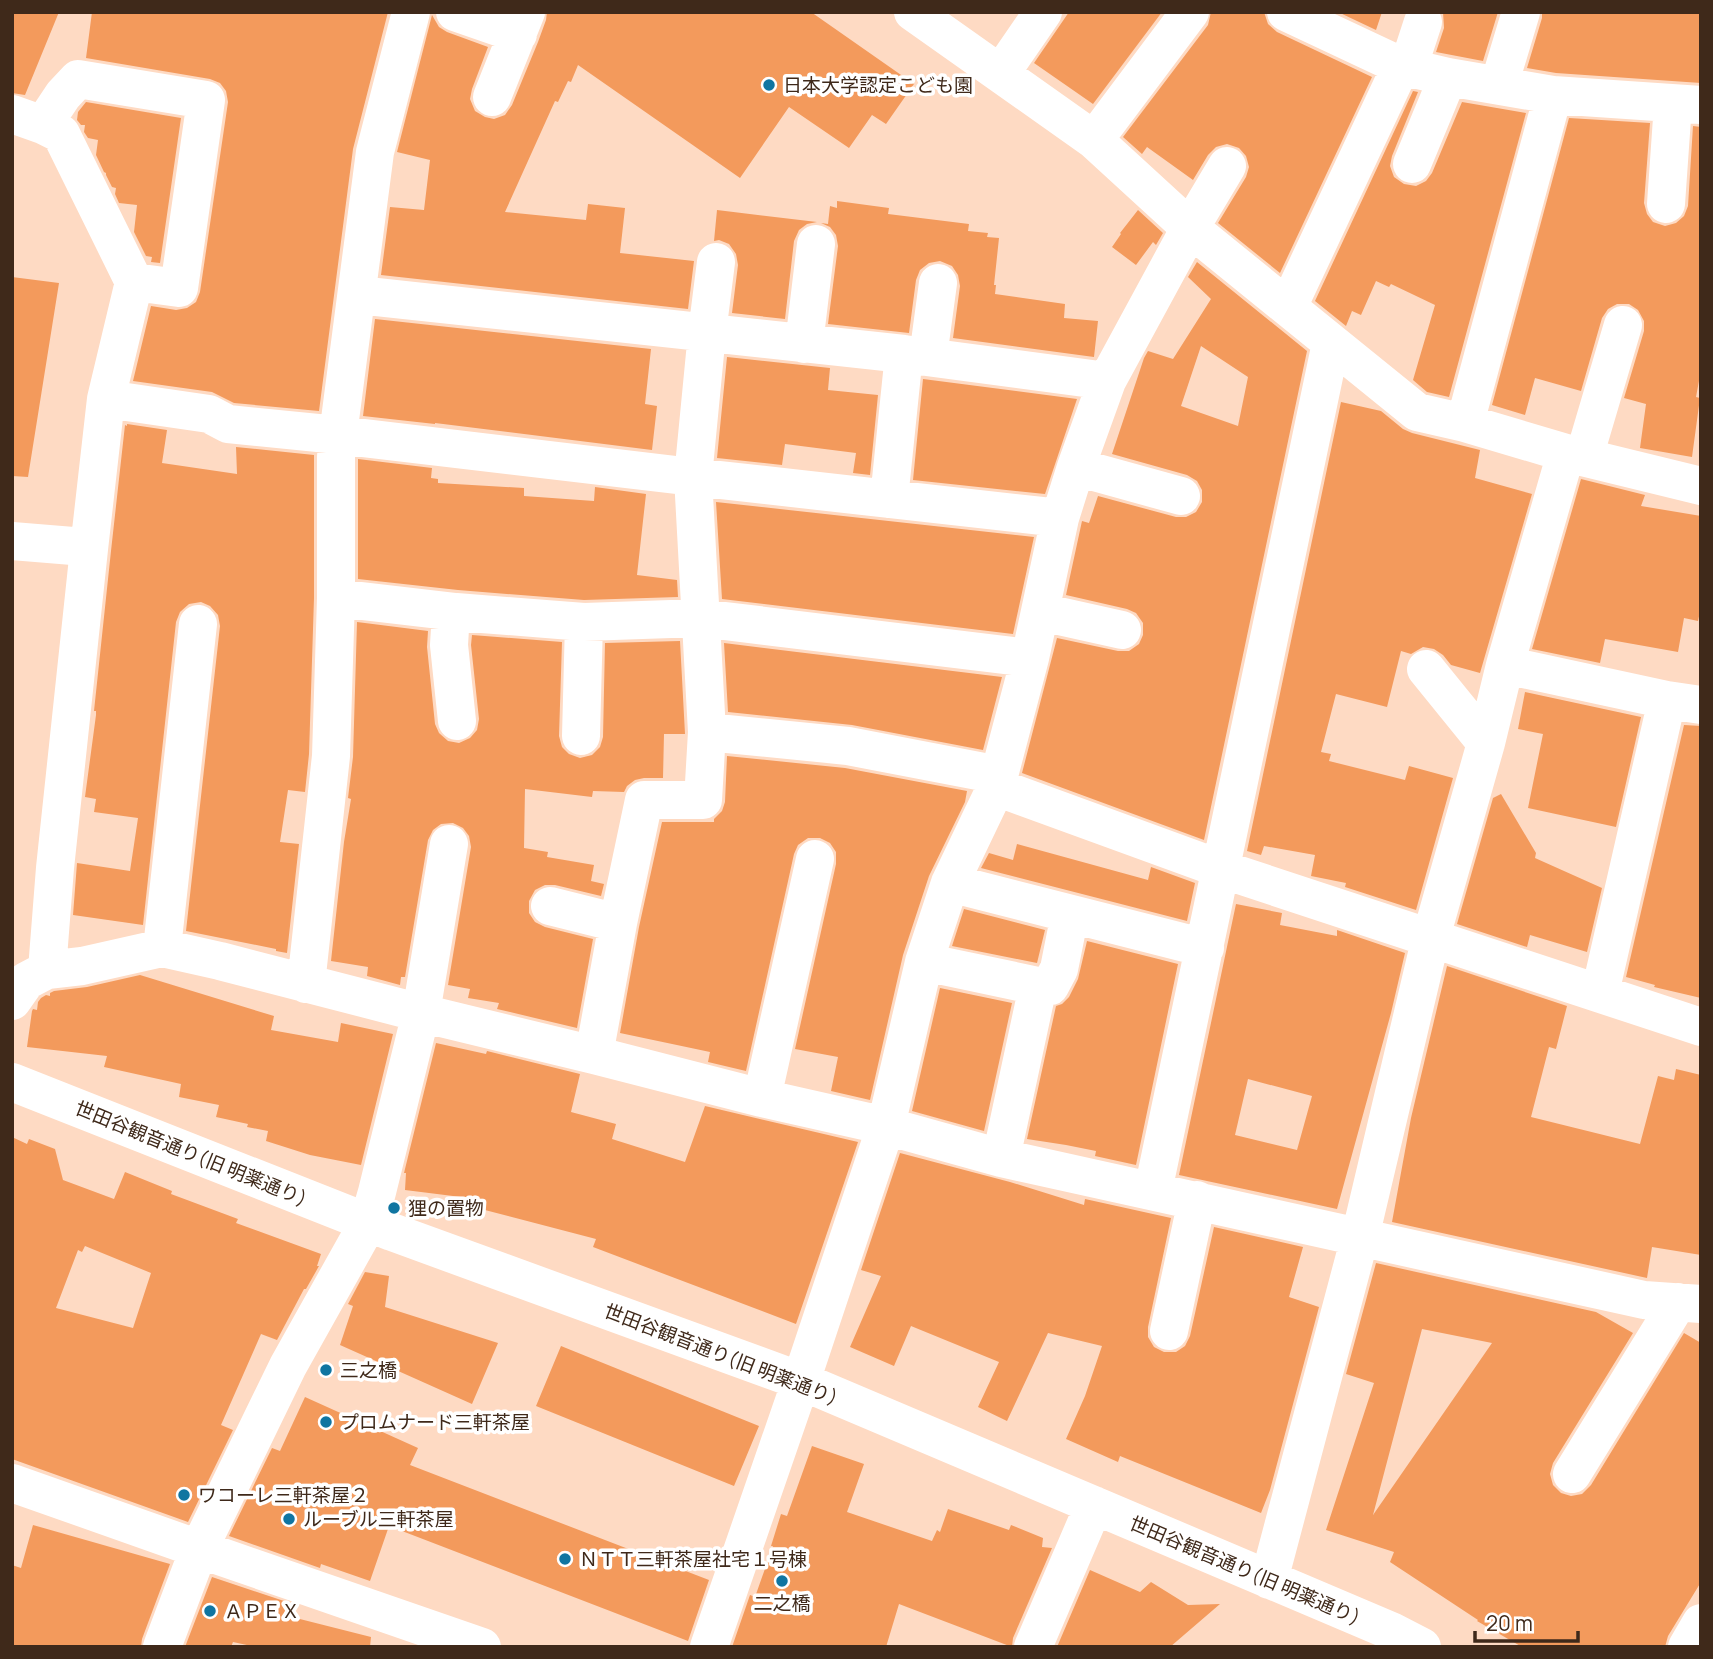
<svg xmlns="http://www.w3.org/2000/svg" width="1713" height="1659" font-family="Manrope,'Noto Sans JP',sans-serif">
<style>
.building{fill:#f39a5c;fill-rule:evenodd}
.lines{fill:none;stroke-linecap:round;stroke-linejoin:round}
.minor{stroke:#fff;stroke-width:38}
.poi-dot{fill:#1075a1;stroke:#fff;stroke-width:2.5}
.labels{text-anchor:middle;stroke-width:7;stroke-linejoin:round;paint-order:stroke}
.poi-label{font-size:19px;fill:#3f291a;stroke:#fff;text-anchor:start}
.street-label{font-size:19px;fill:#3f291a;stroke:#fff}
</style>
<rect width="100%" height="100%" fill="#fedac3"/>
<path class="building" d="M 12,12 L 59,12 L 25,95 L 12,93 Z
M 92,12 L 388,12 L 353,149 L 319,411 L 234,403 L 212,392 L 133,381 L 151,306 L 176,310 L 187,308 L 196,302 L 200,292 L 228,102 L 226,91 L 220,83 L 210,79 L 86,58 Z
M 547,12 L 811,12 L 914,84 L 886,124 L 872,115 L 849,148 L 789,107 L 740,178 L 578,65 L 571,82 L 568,81 L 558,102 L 555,101 L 505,212 L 586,220 L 588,204 L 625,208 L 620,253 L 694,261 L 688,309 L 381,275 L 390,207 L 424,210 L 430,160 L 397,152 L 432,15 L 439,27 L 447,32 L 488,47 L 472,89 L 470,99 L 475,111 L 485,117 L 494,119 L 505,115 L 512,105 L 538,42 L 546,20 Z
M 1069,12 L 1162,12 L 1093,104 L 1034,63 Z
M 1211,12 L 1264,12 L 1268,24 L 1277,32 L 1372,77 L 1280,273 L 1218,223 L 1246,177 L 1249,167 L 1246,156 L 1239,148 L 1227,144 L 1216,147 L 1208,155 L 1193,180 L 1147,147 L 1142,154 L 1123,137 L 1208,25 Z
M 1338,12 L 1382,12 L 1376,30 Z
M 1443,12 L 1498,12 L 1483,61 L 1436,52 L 1444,28 Z
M 1542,12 L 1701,12 L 1701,83 L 1556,73 L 1527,68 L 1542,18 Z
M 1413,91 L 1418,92 L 1392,156 L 1390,166 L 1394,177 L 1404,184 L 1416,186 L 1426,181 L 1432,173 L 1462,102 L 1526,113 L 1449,397 L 1427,392 L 1413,380 L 1435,305 L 1391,284 L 1389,287 L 1376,281 L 1361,315 L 1352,311 L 1346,326 L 1315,301 Z
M 86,102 L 181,118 L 160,263 L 151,262 L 152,257 L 146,256 L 134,232 L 137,205 L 119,203 L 115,194 L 116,188 L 112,187 L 106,175 L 106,173 L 104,172 L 96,155 L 98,140 L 88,138 L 84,132 L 85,125 L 81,125 L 77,120 L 78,112 Z
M 1569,118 L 1650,123 L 1644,203 L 1647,214 L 1653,222 L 1665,226 L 1676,223 L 1684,216 L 1688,206 L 1693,126 L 1701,127 L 1701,370 L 1696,397 L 1700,398 L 1692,457 L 1640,448 L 1646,404 L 1624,398 L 1644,331 L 1644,321 L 1638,310 L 1629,304 L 1617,304 L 1608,309 L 1602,318 L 1581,391 L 1535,378 L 1525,415 L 1492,405 Z
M 837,201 L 889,208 L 888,214 L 969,224 L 968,231 L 988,233 L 987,237 L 999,238 L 994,285 L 996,285 L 995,294 L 1065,304 L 1064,318 L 1098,321 L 1094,357 L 953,338 L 960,286 L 958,275 L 952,266 L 940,261 L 929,263 L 920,270 L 916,280 L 909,333 L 828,324 L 838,246 L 836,235 L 830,227 L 821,223 L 828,224 L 830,206 L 837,208 Z
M 717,210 L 817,222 L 807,224 L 799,230 L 794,241 L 785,319 L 732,313 L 738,265 L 736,254 L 729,244 L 719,240 L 714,241 Z
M 1138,210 L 1163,233 L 1156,245 L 1153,242 L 1136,265 L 1112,247 L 1121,234 L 1120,233 Z
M 1197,262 L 1307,351 L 1204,840 L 1022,773 L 1057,638 L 1118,651 L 1129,651 L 1139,644 L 1143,635 L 1143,623 L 1136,613 L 1127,609 L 1066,595 L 1082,521 L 1089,523 L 1098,496 L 1176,517 L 1186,517 L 1196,512 L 1202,502 L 1202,490 L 1197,481 L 1187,475 L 1112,454 L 1144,358 L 1148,351 L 1173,359 L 1211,299 L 1188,277 ZM 1201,346 L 1248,377 L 1238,426 L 1181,406 Z
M 12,277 L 59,283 L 28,477 L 12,476 Z
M 375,319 L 651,349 L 645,404 L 657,406 L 652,450 L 435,423 L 435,424 L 363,416 Z
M 727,357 L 830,368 L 828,390 L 878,395 L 870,475 L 853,473 L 856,453 L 785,444 L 782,465 L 717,458 Z
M 923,379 L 1077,399 L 1045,494 L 913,480 Z
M 1341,402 L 1381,411 L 1403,429 L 1412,433 L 1480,450 L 1475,478 L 1532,494 L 1480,673 L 1451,665 L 1443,655 L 1434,649 L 1423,647 L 1411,654 L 1401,651 L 1387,707 L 1336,694 L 1321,752 L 1331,754 L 1329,761 L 1405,780 L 1409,766 L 1453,778 L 1416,910 L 1345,887 L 1346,883 L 1311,876 L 1315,855 L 1264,846 L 1261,855 L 1247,851 Z
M 127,424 L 167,430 L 162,463 L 237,474 L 236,447 L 314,455 L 314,598 L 309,754 L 305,792 L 288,790 L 280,842 L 299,844 L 287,953 L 276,951 L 276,949 L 186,931 L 220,626 L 218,615 L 210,606 L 201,602 L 189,604 L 180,612 L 176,622 L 143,925 L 73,915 L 77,863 L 130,871 L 138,818 L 94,812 L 96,799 L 85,797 L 96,715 L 96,711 L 94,711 L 111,551 L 125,425 L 127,426 Z
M 358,459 L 432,468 L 431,478 L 438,479 L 438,483 L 524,488 L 524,496 L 594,501 L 595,487 L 646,494 L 637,575 L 677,580 L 678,597 L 584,600 L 458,590 L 358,579 Z
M 1581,479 L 1645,495 L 1641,506 L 1701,516 L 1701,607 L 1698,621 L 1684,618 L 1678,652 L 1605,639 L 1600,663 L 1532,649 Z
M 716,502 L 1034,537 L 1013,634 L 722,599 Z
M 357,622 L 428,631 L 427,647 L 435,724 L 439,733 L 448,741 L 459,743 L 470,738 L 477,730 L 479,719 L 471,645 L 472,635 L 562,642 L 559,736 L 562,747 L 569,754 L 580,758 L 592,755 L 600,747 L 603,737 L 605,643 L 680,641 L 685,734 L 664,734 L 663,778 L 644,778 L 635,780 L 627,786 L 624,792 L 593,791 L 592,797 L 525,789 L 524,848 L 548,852 L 547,857 L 594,865 L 591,881 L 604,884 L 601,896 L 555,885 L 545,885 L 535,890 L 529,901 L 529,913 L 535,922 L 545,927 L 593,939 L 577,1028 L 497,1009 L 499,1003 L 468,998 L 470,989 L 448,985 L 471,847 L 469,836 L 463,828 L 453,823 L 441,824 L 433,830 L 428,840 L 405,977 L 401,977 L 400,985 L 367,976 L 368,967 L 331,961 L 344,842 L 351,799 L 348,798 L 353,757 Z
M 724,643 L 1002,677 L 983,750 L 852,725 L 728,712 Z
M 1525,692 L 1641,717 L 1616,827 L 1528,808 L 1543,734 L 1518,729 Z
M 1684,725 L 1701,726 L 1701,998 L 1654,987 L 1655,985 L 1626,977 Z
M 727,756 L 845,768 L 967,791 L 965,802 L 929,876 L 903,955 L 870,1100 L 831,1091 L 838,1057 L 795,1049 L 836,864 L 836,852 L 830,843 L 820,838 L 808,838 L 798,845 L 794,854 L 746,1071 L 708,1062 L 710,1052 L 620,1033 L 639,927 L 662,822 L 714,822 L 714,819 L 722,811 L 725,802 Z
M 1501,794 L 1536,853 L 1535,858 L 1602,888 L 1587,952 L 1530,935 L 1527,947 L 1457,924 L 1493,798 Z
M 1017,844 L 1148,880 L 1151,867 L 1195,883 L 1187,921 L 981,868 L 989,853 L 1013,860 Z
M 1236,904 L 1282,913 L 1280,925 L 1337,936 L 1337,930 L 1405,953 L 1391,1013 L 1337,1209 L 1179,1175 ZM 1248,1079 L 1312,1096 L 1297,1150 L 1235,1135 Z
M 964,909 L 1045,930 L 1037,963 L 952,946 Z
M 1087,941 L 1178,964 L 1136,1165 L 1095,1156 L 1096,1151 L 1066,1145 L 1027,1139 L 1056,1006 L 1062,1004 L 1069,997 L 1078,979 Z
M 1447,966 L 1567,1006 L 1556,1049 L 1549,1047 L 1531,1117 L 1640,1144 L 1658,1076 L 1674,1080 L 1676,1069 L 1701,1075 L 1701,1255 L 1652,1247 L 1647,1278 L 1392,1222 L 1411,1118 Z
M 140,975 L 274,1016 L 271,1030 L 338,1042 L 341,1023 L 393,1034 L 361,1165 L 310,1155 L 266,1141 L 268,1131 L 247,1127 L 248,1124 L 216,1117 L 219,1105 L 179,1097 L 181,1084 L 104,1067 L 107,1056 L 27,1047 L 32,1011 L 33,1009 L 37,1010 L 38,1002 L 41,998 L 46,995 L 50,996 L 50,993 L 54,991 L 87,987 Z
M 940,988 L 1012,1003 L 984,1131 L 912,1111 Z
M 436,1043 L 486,1054 L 487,1051 L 580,1074 L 571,1112 L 616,1124 L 612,1139 L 685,1162 L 705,1106 L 858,1142 L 796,1324 L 593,1247 L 596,1239 L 481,1209 L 481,1206 L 460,1204 L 461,1197 L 405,1190 L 406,1173 L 404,1173 Z
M 12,1137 L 27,1144 L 29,1139 L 55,1149 L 63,1180 L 114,1199 L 125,1172 L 172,1191 L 171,1194 L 238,1219 L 236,1223 L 321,1254 L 317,1266 L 319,1266 L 306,1289 L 304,1289 L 277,1340 L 261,1334 L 221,1425 L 233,1430 L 188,1522 L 12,1459 ZM 85,1246 L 151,1273 L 133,1328 L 56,1308 L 78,1250 L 82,1252 Z
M 900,1153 L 1010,1182 L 1084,1205 L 1085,1199 L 1171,1218 L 1148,1327 L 1148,1337 L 1154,1347 L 1164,1352 L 1176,1352 L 1185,1346 L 1190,1336 L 1214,1227 L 1303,1247 L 1289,1297 L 1319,1307 L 1270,1490 L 1261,1513 L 1120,1456 L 1118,1462 L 1066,1439 L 1085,1396 L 1102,1346 L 1048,1333 L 1007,1421 L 978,1407 L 999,1362 L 911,1326 L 894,1366 L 850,1347 L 881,1276 L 861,1270 Z
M 1376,1263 L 1596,1312 L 1633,1333 L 1553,1463 L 1550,1474 L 1553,1485 L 1561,1493 L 1571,1496 L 1582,1494 L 1591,1485 L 1684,1333 L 1701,1343 L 1701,1582 L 1668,1636 L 1665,1647 L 1522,1647 L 1477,1621 L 1478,1620 L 1390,1562 L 1394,1552 L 1326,1530 L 1374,1383 L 1346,1374 ZM 1422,1329 L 1492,1343 L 1373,1515 Z
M 365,1272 L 389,1276 L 385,1307 L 498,1343 L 472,1404 L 340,1345 L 353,1306 L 348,1304 Z
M 561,1346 L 759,1426 L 734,1486 L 536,1406 Z
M 305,1397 L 418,1448 L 410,1465 L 709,1580 L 688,1641 L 389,1526 L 370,1581 L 321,1564 L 320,1568 L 229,1536 L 272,1448 L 280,1451 Z
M 812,1446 L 864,1464 L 847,1512 L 932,1541 L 937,1530 L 940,1532 L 948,1509 L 1009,1530 L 1011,1525 L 1043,1538 L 1042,1547 L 1052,1548 L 1013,1638 L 1012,1647 L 899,1604 L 886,1647 L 732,1647 L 750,1595 L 755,1597 L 773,1546 L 771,1546 L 781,1514 L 787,1516 Z
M 33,1525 L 170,1564 L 142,1639 L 141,1647 L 12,1647 L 12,1565 L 21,1568 Z
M 1090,1570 L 1140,1592 L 1151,1582 L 1188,1605 L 1220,1604 L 1170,1647 L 1057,1647 Z
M 212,1577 L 287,1602 L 284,1615 L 371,1637 L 370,1647 L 256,1647 L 233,1642 L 231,1647 L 185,1647 Z"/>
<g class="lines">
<path class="minor" d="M 455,12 L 518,34
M 913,12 L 1094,140 L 1190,228 L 1417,412 L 1465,423 L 1566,453 L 1701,486
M 1286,12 L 1401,66 L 1448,77 L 1553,95 L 1701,105
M 1408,68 L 1423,22
M 1001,73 L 1043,12
M 1499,85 L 1521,12
M 492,97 L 526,12
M 12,114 L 43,125 L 61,134 L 134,282 L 106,399 L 89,549 L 55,868 L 47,970 L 26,981 L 12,1001
M 43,125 L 63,95 L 78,79 L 206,100 L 179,288 L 134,282
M 1094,140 L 1190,12
M 1412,164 L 1448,77
M 1666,204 L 1673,104
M 358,295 L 904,354 L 1107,381
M 1288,307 L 1401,66
M 804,344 L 816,244
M 928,357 L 938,283
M 106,399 L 209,414 L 228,424 L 338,435 L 693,477 L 1060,518
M 1465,423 L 1553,95
M 1584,457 L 1623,325
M 1076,467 L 1181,496
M 889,499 L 904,354
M 12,541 L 73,546
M 336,598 L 456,612 L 584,622 L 700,618 L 1030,658
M 451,612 L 449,645 L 457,721
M 1041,612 L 1122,630
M 1505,665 L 1667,700 L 1701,705
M 1426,669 L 1486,743
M 707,732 L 848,746 L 999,775
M 581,736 L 584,622
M 996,787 L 1221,869 L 1701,1027
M 950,883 L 1205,948
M 550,906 L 618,923
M 162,948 L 198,624
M 924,962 L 1038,986 L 1050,986 L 1059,969 L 1070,914
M 47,970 L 82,966 L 162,948 L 220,961 L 421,1013 L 594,1055 L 762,1098 L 886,1126 L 1001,1158 L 1644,1300 L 1701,1304
M 306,984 L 331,756 L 336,598 L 336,457 L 338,435 L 375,152 L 411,12
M 1600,993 L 1667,700
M 594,1055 L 618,923 L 644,800 L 703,800 L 707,732 L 693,477 L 707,333 L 716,262
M 12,1082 L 392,1232 L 801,1381 L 1391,1631 L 1422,1647
M 762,1098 L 815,859
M 1001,1158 L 1038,986
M 1153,1191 L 1331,343
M 1169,1331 L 1197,1200
M 1572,1474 L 1678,1302
M 12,1483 L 199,1549 L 482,1647
M 1269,1580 L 1360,1237 L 1431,937 L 1486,743 L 1505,665 L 1566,453
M 162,1647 L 199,1549 L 288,1366 L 368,1223 L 377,1192 L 421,1013 L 449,844
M 709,1647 L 801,1381 L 886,1126 L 924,962 L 950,883 L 996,787 L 1030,658 L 1060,518 L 1076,467 L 1107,381 L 1190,228 L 1227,166
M 1033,1647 L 1094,1505
M 1687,1647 L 1701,1623"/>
</g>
<g class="poi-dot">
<circle cx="769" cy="85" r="7"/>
<circle cx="394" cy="1208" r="7"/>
<circle cx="326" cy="1370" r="7"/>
<circle cx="326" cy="1422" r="7"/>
<circle cx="184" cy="1495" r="7"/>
<circle cx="289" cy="1519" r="7"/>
<circle cx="565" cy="1559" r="7"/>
<circle cx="782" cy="1581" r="7"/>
<circle cx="210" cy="1611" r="7"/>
</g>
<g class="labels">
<g class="poi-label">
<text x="783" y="92">日本大学認定こども園</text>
<text x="408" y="1215">狸の置物</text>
<text x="340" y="1377">三之橋</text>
<text x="340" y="1429">プロムナード三軒茶屋</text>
<text x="198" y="1502">ワコーレ三軒茶屋２</text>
<text x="303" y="1526">ルーブル三軒茶屋</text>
<text x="579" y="1566">ＮＴＴ三軒茶屋社宅１号棟</text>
<text x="782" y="1610" text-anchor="middle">二之橋</text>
<text x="224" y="1618">ＡＰＥＸ</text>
</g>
<g class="street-label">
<text transform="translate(191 1153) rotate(22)" y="7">世田谷観音通り(旧 明薬通り)</text>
<text transform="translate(721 1354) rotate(21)" y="7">世田谷観音通り(旧 明薬通り)</text>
<text transform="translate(1245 1570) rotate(23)" y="7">世田谷観音通り(旧 明薬通り)</text>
</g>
</g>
<rect width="1713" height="1659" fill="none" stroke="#3f291a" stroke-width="28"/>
<path d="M1475 1631v10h103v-10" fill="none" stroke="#3f291a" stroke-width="3.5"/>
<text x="1486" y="1631" font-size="21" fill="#3f291a" stroke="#ffffff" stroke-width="5" paint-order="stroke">20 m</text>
</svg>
